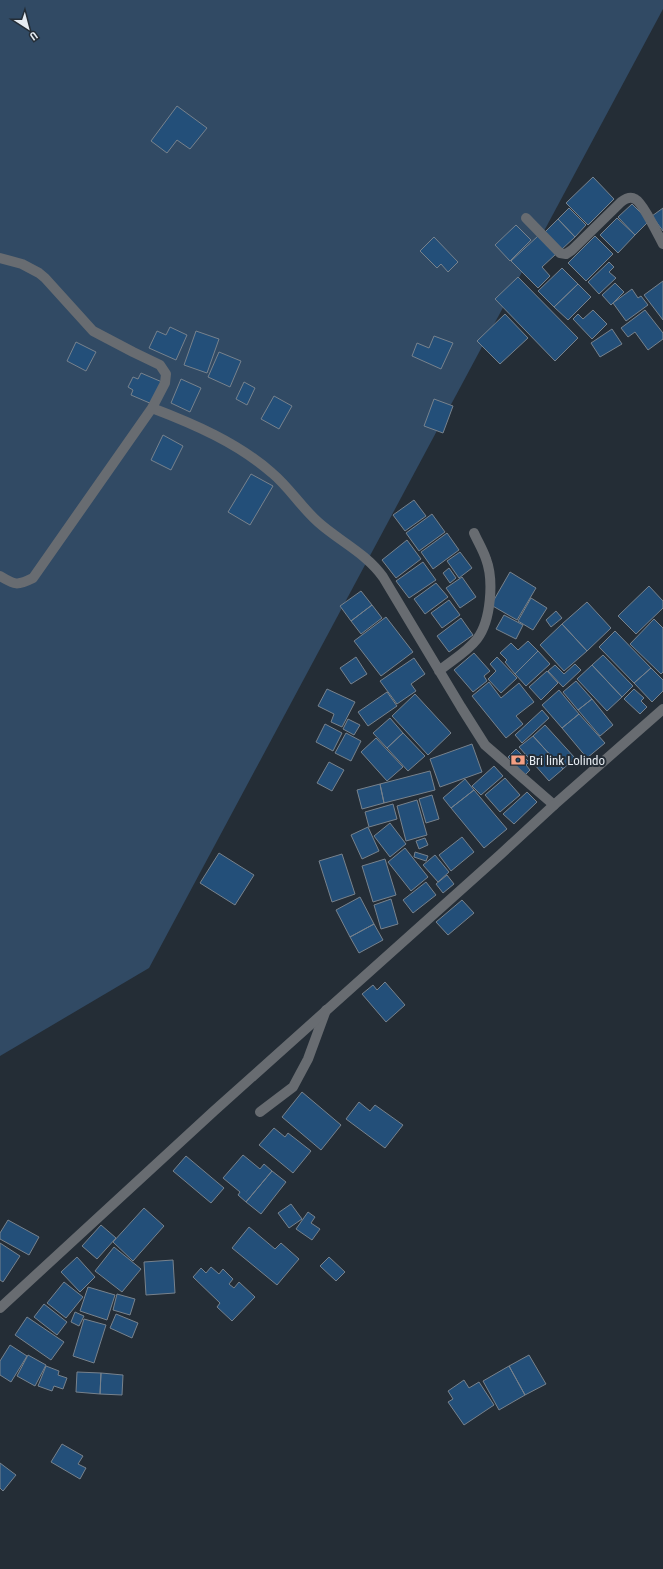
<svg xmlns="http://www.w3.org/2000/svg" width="663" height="1569" font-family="'Roboto Condensed',sans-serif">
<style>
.green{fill:#314a64}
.building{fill:#234f79;stroke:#77828d}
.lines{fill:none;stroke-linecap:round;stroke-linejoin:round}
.minor{stroke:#686c71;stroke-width:10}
.tertiary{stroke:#686c71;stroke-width:10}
.labels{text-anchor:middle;stroke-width:4;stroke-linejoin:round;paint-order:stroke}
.poi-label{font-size:13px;fill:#e5ebf1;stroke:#242d36;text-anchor:start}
</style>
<rect width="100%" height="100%" fill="#242d36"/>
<path class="green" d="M 0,0 L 663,0 L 663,9 L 149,968 L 0,1056 Z"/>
<path class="building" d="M 177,106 L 207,128 L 190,149 L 177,140 L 167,153 L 151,141 Z
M 593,177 L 614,199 L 588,225 L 566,203 Z
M 632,204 L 649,221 L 635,235 L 618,217 Z
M 569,208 L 586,225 L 575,237 L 558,219 Z
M 663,208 L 663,231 L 652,216 Z
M 617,218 L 635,235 L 618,253 L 600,235 Z
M 558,219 L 575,237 L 561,250 L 544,233 Z
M 516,225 L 531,240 L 510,261 L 495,245 Z
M 538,236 L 556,254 L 542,267 L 550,276 L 538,288 L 511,261 Z
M 595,236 L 613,254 L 586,281 L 568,263 Z
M 434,237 L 458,262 L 448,272 L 441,264 L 437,268 L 420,251 Z
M 609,262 L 614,267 L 609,272 L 616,278 L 599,294 L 588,282 Z
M 562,268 L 578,284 L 554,307 L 538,291 Z
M 518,277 L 578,338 L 555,361 L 495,299 Z
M 663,281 L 663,320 L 644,295 Z
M 615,283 L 624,292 L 611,305 L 602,295 Z
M 578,284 L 591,297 L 568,320 L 554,307 Z
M 632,289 L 638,298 L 641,296 L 648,305 L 626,321 L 613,303 Z
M 593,310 L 607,324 L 592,339 L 573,319 L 578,314 L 583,319 Z
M 645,310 L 663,333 L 663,339 L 648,350 L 635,332 L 628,337 L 621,328 Z
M 505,314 L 528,338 L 500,364 L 477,341 Z
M 170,327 L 187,335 L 176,360 L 149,348 L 157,331 L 166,335 Z
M 612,329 L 622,344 L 600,357 L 591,343 Z
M 196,331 L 219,339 L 207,373 L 184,365 Z
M 434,336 L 453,343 L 441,369 L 412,356 L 417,343 L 429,348 Z
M 76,342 L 96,352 L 86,371 L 67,361 Z
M 219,352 L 241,361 L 230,387 L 208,377 Z
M 141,373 L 162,382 L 152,404 L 131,395 L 133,390 L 128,387 L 133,377 L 138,379 Z
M 181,379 L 201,388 L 190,412 L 171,403 Z
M 244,382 L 255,388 L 247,405 L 236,399 Z
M 274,396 L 292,406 L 279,429 L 261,419 Z
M 434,399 L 453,406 L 443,433 L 424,426 Z
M 163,435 L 183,446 L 171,470 L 151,460 Z
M 251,474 L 273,486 L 250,525 L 228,512 Z
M 414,500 L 426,516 L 405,531 L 393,515 Z
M 432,514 L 445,532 L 419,551 L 406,533 Z
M 447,533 L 459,550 L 433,569 L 421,552 Z
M 407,540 L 421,559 L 396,578 L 382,560 Z
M 460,552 L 472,568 L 459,578 L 447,561 Z
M 423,562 L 436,580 L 409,598 L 396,581 Z
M 449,568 L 456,578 L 450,583 L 443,573 Z
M 510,572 L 536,588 L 517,620 L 491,605 Z
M 462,577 L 476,597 L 460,608 L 446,588 Z
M 436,583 L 448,597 L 425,614 L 414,599 Z
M 649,586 L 663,601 L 663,608 L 636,634 L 618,616 Z
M 361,591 L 372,605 L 351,621 L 340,606 Z
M 531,598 L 547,608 L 533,630 L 518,621 Z
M 449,600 L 460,615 L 442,628 L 431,613 Z
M 587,602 L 611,628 L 587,651 L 562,624 Z
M 372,605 L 382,618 L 361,634 L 351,621 Z
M 556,611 L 562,618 L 551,627 L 546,620 Z
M 504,615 L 523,625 L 516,639 L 496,629 Z
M 386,617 L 413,652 L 381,676 L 354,641 Z
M 461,618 L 473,635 L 449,652 L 437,636 Z
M 654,619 L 663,628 L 663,672 L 661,674 L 630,644 Z
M 562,624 L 587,651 L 564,671 L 540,645 Z
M 615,631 L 651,668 L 634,683 L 599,647 Z
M 528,641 L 538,651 L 515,674 L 505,662 L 507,660 L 500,653 L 511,643 L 518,650 Z
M 538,651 L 550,664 L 526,686 L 515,674 Z
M 474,653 L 490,671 L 484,676 L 487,681 L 473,692 L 454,670 Z
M 603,655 L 633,686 L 622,697 L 592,665 Z
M 356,657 L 367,674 L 351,684 L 340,668 Z
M 497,657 L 517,678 L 501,693 L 488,679 L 496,671 L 490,664 Z
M 414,658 L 425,674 L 411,684 L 416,691 L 397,704 L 380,681 Z
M 575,664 L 581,670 L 563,687 L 548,671 L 555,665 L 564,674 Z
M 592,665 L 622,697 L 607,711 L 577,679 Z
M 651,668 L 663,680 L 663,691 L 652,702 L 634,683 Z
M 547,671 L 558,683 L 541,700 L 529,687 Z
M 576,681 L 592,699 L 578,710 L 563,692 Z
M 489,682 L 501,698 L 519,683 L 534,702 L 516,716 L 523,724 L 506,738 L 472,696 Z
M 327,689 L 355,702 L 342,727 L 331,722 L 334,714 L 318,706 Z
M 634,689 L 644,698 L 641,701 L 647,707 L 640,714 L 624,699 Z
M 559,690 L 579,714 L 562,728 L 542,705 Z
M 387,692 L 397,706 L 368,726 L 358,712 Z
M 415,694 L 451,733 L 428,755 L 392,716 Z
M 592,699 L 613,725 L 600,736 L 578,710 Z
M 542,710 L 549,718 L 522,743 L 515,735 Z
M 579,714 L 605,743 L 587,758 L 562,728 Z
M 390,718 L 403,733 L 387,748 L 373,733 Z
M 348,719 L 360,725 L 354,735 L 343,729 Z
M 325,724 L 342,733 L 333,751 L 316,742 Z
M 545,725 L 575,758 L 563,769 L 533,736 Z
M 346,733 L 361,741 L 351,761 L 335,753 Z
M 403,733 L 425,756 L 408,771 L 387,748 Z
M 533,736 L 563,769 L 549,781 L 519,747 Z
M 376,738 L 403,767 L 387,781 L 361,752 Z
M 472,744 L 482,772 L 440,787 L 430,759 Z
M 516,749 L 529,762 L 526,765 L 530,770 L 525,775 L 508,757 Z
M 329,762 L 344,770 L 332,791 L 317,783 Z
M 494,766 L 503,776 L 481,795 L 472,786 Z
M 430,771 L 435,790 L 384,803 L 380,784 Z
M 505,778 L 520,795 L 500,812 L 485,795 Z
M 465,779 L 474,790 L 451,808 L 443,798 Z
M 380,784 L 384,803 L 362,809 L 357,790 Z
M 474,790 L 507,829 L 484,848 L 451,808 Z
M 527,792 L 537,802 L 514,824 L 503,814 Z
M 432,795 L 439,819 L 426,823 L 419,799 Z
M 417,800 L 427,835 L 406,841 L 397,806 Z
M 393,804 L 397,819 L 369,827 L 365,812 Z
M 390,823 L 406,844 L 390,857 L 374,836 Z
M 368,827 L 379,851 L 362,859 L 351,835 Z
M 462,837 L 474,852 L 451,871 L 439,855 Z
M 425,838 L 428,845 L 419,849 L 416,841 Z
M 405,848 L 428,877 L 411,891 L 388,862 Z
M 415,852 L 428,856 L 426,861 L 414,857 Z
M 219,853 L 254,875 L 235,905 L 200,883 Z
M 342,854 L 355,894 L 332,902 L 319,861 Z
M 435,855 L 449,872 L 438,882 L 423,865 Z
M 385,859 L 396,895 L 373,902 L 362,866 Z
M 447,875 L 454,884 L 443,893 L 436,884 Z
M 426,882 L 436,895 L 413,913 L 403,900 Z
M 360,897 L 374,924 L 350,937 L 336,910 Z
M 391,899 L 398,924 L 381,929 L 374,905 Z
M 462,900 L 474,913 L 448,935 L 436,922 Z
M 374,924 L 383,940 L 359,953 L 350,937 Z
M 385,982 L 405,1005 L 386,1022 L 362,994 L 373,985 L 377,990 Z
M 302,1092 L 341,1125 L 321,1150 L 282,1117 Z
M 359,1102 L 370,1111 L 375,1105 L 403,1125 L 385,1148 L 346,1119 Z
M 274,1128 L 285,1137 L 288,1133 L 311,1151 L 293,1173 L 259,1145 Z
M 243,1155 L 260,1169 L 264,1164 L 272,1171 L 246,1202 L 238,1195 L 240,1192 L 223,1178 Z
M 186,1156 L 224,1188 L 211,1203 L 173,1171 Z
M 272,1171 L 286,1182 L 261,1214 L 246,1202 Z
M 291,1204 L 302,1219 L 289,1228 L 278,1213 Z
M 144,1208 L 164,1226 L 133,1261 L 113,1242 Z
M 308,1212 L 315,1217 L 311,1223 L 320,1229 L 312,1240 L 296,1229 Z
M 8,1220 L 39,1237 L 29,1255 L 0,1239 L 0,1233 Z
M 101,1225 L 116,1238 L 97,1259 L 82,1246 Z
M 249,1227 L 275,1249 L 281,1243 L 299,1259 L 277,1285 L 232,1248 Z
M 0,1243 L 20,1256 L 3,1282 L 0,1280 Z
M 114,1247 L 141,1269 L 122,1292 L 95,1271 Z
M 77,1257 L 95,1277 L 80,1292 L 61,1272 Z
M 329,1257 L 345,1272 L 336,1281 L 320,1266 Z
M 173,1260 L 175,1293 L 146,1295 L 144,1262 Z
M 211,1267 L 219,1274 L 223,1269 L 233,1279 L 229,1284 L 234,1288 L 239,1282 L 255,1297 L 232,1321 L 217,1307 L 220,1303 L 193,1277 L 201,1268 L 206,1273 Z
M 64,1282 L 83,1297 L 66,1318 L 47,1303 Z
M 88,1287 L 115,1295 L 107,1320 L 80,1311 Z
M 117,1294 L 135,1299 L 130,1315 L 113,1310 Z
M 44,1304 L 67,1322 L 57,1335 L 34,1317 Z
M 75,1312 L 84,1316 L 79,1326 L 71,1322 Z
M 116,1314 L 138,1323 L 132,1338 L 110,1328 Z
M 27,1317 L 64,1342 L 51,1360 L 15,1335 Z
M 84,1319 L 106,1325 L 94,1363 L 73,1356 Z
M 10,1345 L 27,1356 L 11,1382 L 0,1375 L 0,1361 Z
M 28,1355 L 46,1365 L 35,1386 L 17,1376 Z
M 529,1355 L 546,1384 L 525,1395 L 509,1366 Z
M 46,1366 L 59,1371 L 58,1375 L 67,1378 L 63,1389 L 54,1386 L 52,1391 L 38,1386 Z
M 509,1366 L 525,1395 L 499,1410 L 483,1381 Z
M 77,1372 L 101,1373 L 100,1394 L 76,1392 Z
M 101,1373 L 123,1375 L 122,1395 L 100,1394 Z
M 464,1380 L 469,1388 L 479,1382 L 494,1405 L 464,1425 L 448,1402 L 453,1399 L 448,1391 Z
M 62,1444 L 83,1456 L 78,1464 L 86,1468 L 80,1479 L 51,1462 Z
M 0,1463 L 16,1475 L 3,1491 L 0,1488 Z"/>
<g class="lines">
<path class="minor" d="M 526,218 L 560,253 L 566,254 L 572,250 L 621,202 C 625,199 630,196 635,199 C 643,203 658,235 663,244
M 0,258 L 22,264 L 39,273 L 45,278 L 93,331 L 133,352 L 160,365 L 166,374 L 165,383 L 152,408 C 194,424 238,443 272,473 C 289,487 301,507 318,522 C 339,541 366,553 383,577 L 461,707 L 485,745 L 554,805
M 0,576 C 15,585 17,586 33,578 L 152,408
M 439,671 C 451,661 467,652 477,639 C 491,621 494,580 486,559 C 483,550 478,542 474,533
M 260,1112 L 293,1087 L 308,1059 L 326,1010"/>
<path class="tertiary" d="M 0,1308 L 214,1111 L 501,854 L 554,805 L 663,709"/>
</g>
<defs>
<symbol id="bank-bare" viewBox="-9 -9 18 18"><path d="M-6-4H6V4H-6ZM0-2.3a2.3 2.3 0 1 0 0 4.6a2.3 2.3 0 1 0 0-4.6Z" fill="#f39f83" stroke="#242d36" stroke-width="2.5" paint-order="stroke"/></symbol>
</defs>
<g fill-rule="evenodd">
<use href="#bank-bare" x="508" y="750" width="20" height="20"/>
</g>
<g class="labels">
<g class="poi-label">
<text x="529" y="765">Bri link Lolindo</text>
</g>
</g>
<g transform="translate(28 28) rotate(144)" stroke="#242d36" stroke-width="3" paint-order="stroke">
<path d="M0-3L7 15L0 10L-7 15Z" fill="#e5ebf1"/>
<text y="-6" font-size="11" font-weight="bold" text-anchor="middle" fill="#e5ebf1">U</text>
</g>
</svg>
